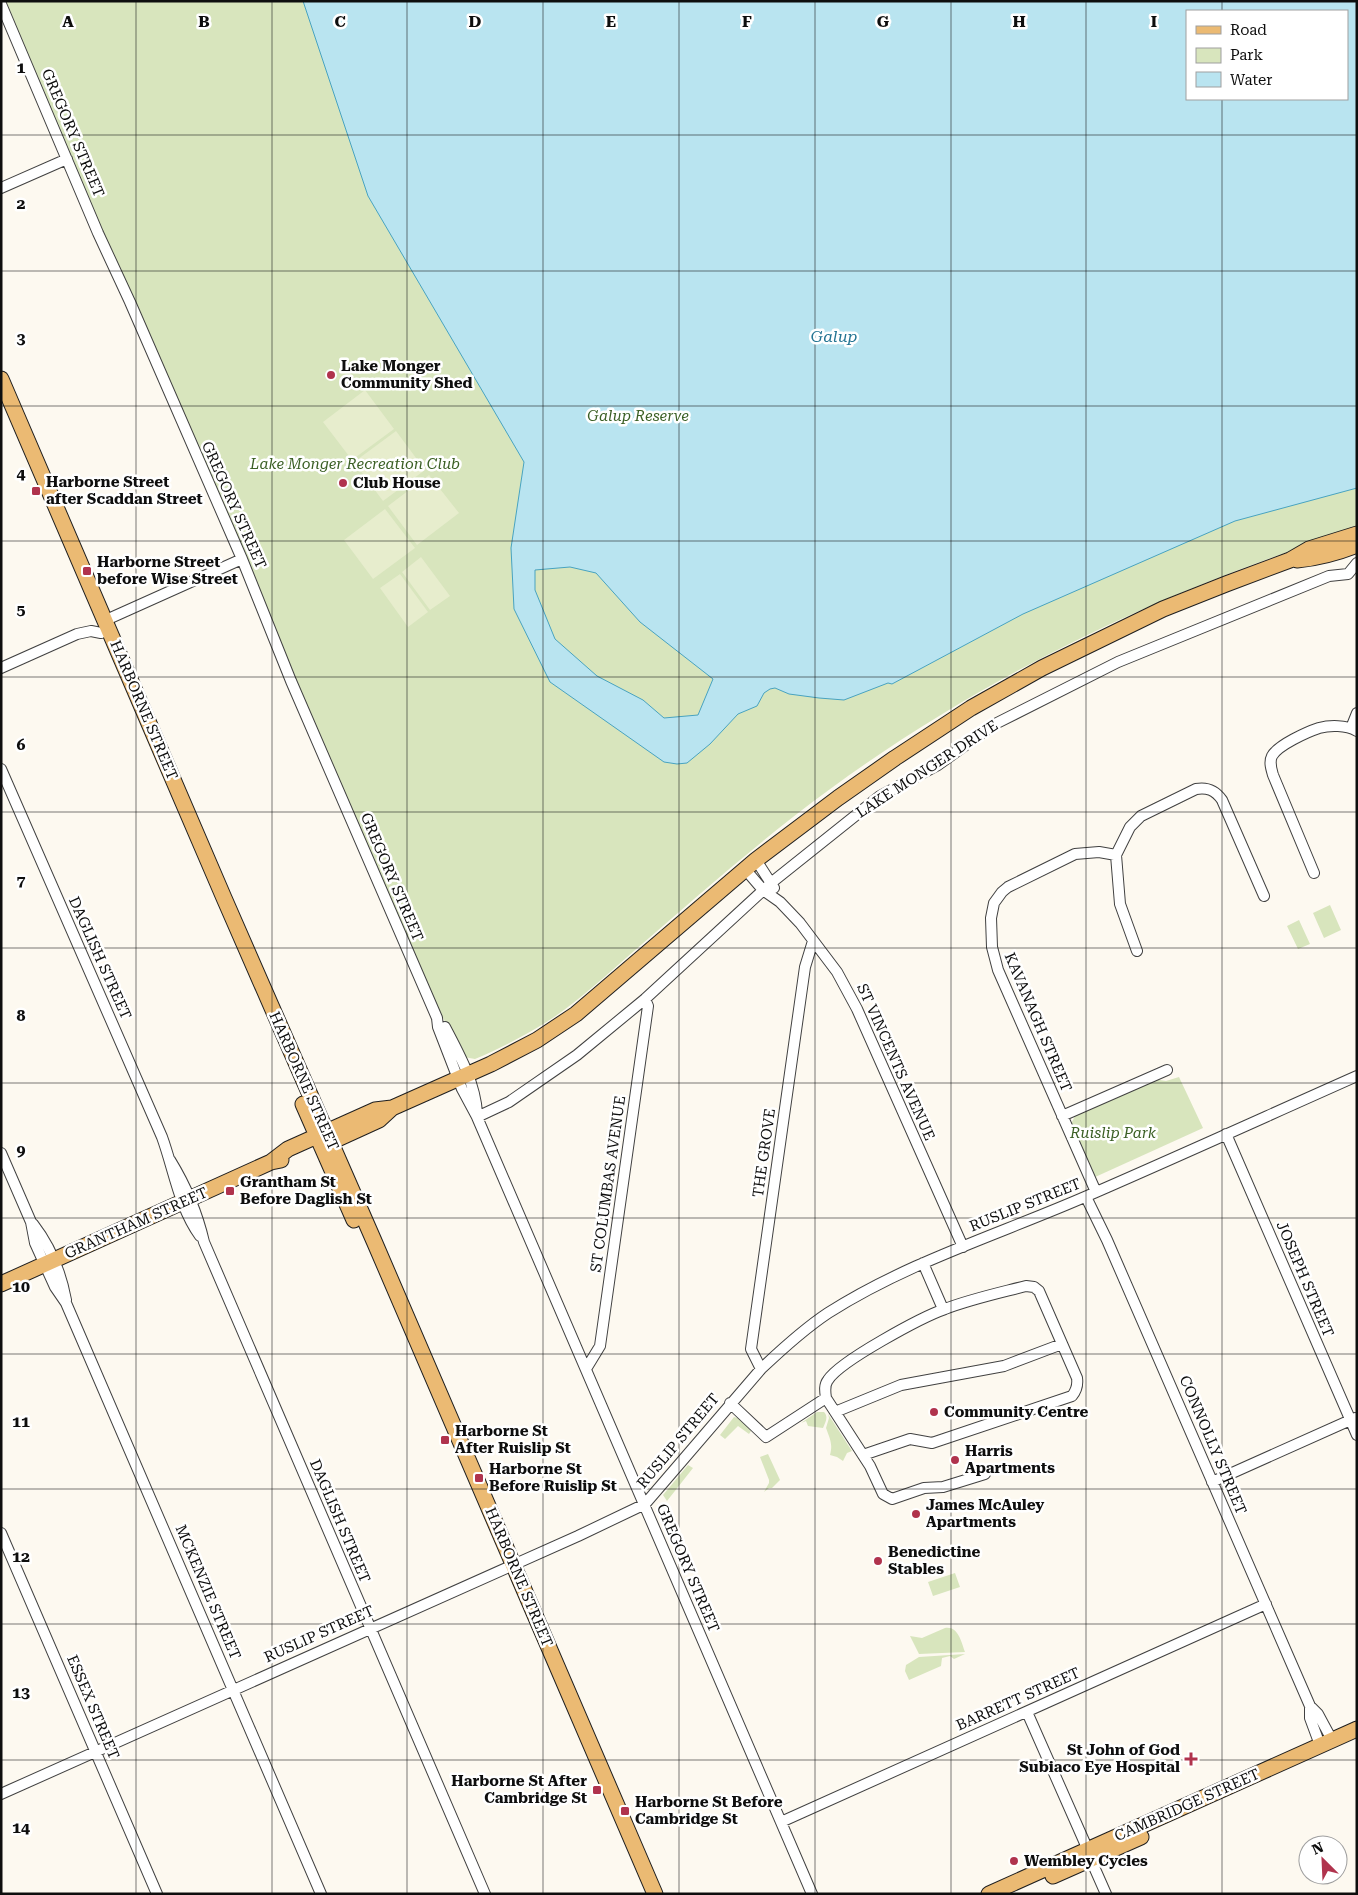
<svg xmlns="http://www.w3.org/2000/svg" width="1358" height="1895" font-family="'Roboto Serif',serif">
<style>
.green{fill:#d8e5bd;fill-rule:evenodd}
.pitch{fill:#e7edcd}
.water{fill:#b9e4f0;stroke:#48a3c0;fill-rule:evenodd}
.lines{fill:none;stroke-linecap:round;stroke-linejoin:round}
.street-casing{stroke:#414141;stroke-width:12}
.primary-casing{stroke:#1f1f1f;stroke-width:17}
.street{stroke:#fff;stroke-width:10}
.primary{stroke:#ebba73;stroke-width:15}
.grid{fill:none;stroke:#0e0e0e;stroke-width:1;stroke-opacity:0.55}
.poi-dot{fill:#b0334d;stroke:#fff;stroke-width:2}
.labels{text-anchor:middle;stroke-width:5;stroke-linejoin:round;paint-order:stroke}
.street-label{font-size:15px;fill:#0e0e0e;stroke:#fff}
.poi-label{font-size:15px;font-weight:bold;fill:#0e0e0e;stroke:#fff;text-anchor:start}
.park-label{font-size:15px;font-style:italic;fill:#3a5f24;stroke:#fff}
.water-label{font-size:16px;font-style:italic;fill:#237493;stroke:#fff}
.grid-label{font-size:16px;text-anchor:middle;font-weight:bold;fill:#0e0e0e;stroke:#fff;stroke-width:5;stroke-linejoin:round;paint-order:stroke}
</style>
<rect width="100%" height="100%" fill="#fdf9f0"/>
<path class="green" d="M 6,1 L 1357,1 L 1357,529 C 1154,592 961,686 793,817 C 738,860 686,906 634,951 C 605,976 577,1003 545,1023 C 522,1037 499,1049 475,1059 L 464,1057 L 442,1016 L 411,947 L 296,679 L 247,557 L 80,180 ZM 1187,11 L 1347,11 L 1347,99 L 1187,99 Z
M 1330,905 L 1341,930 L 1324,938 L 1313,913 Z
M 1299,920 L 1310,944 L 1298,949 L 1287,926 Z
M 1179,1077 L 1203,1128 L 1093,1178 L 1071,1124 L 1075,1116 L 1153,1079 L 1166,1081 Z
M 817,1412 L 824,1412 C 829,1417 825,1423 823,1428 L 808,1426 L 806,1421 L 801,1423 Z
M 828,1414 L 852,1451 L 847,1453 L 843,1461 L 837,1457 L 830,1455 C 833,1444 830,1439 826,1428 L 829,1418 Z
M 734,1417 L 741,1419 L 751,1431 L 749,1434 L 738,1426 L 725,1439 L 720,1435 Z
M 768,1454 L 780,1480 L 772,1488 L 769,1488 L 764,1492 L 769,1483 L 769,1480 L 760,1457 Z
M 688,1465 L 693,1468 L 667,1501 L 663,1495 Z
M 955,1573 L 960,1587 L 933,1596 L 928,1582 Z
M 945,1628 C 958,1626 961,1641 965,1652 L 919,1654 L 910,1636 L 922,1638 Z
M 965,1654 L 954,1659 L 950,1656 L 942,1658 L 941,1666 L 909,1680 L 905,1671 L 906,1665 L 919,1657 Z"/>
<path class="pitch" d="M 365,390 L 394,429 L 352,460 L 323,422 Z
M 396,431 L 425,470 L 383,501 L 354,462 Z
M 429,475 L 459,513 L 417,545 L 388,506 Z
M 385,509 L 415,548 L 373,579 L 344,540 Z
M 421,557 L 450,596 L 430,610 L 402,572 Z
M 400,574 L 428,612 L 408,627 L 380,588 Z"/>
<path class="water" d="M 303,1 L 1357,1 L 1357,488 L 1235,521 L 1023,614 L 892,684 L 888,683 L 844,700 L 819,698 L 789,694 L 775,688 L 770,689 L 764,693 L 757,706 L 738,714 L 710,744 L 687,763 L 677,764 L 664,762 L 550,682 L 514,609 L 511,548 L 524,462 L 368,196 ZM 1347,11 L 1347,99 L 1187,99 L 1187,11 ZM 570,567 L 596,573 L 640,622 L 713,679 L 698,715 L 664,718 L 643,700 L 597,676 L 555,639 L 535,590 L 535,570 Z"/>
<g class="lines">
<defs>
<path id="street" d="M 1,4 L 98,233 L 130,302 L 242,559 L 291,681 L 437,1018 L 438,1027 L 462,1089 L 477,1117 L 812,1894
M 1,188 L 67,159
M 106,620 L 242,559
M 1,668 L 77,634 L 91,631 L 101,633
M 1351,728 L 1357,713
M 1,769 L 162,1137 C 174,1170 179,1207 200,1236
M 756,860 L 774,888
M 745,869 L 763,890 L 780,902 L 800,923 L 837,972 L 857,1009 L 963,1247
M 1314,873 L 1273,775 C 1271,768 1269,762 1272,756 C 1278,745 1307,732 1319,728 C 1330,725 1346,725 1357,731
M 1137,951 L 1120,904 L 1116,855 L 1130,827 L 1141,816 L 1196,789 C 1207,787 1215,790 1222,800 L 1264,896
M 445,1027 C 459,1054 475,1082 477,1113
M 1062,1116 L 1167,1070
M 477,1117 L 509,1102 L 577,1055 L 645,999 L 771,883 L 880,796 L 938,765 L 995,724 L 1118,662 L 1329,576 L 1348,574 L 1357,563
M 1226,1134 L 1357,1435
M 1,1153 L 31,1222 L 35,1243 L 55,1287 L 66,1303 L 321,1894
M 170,1160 C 186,1186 197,1212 204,1242 L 485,1894
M 1096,1192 L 998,970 L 992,947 L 991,918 L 994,903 L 1002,892 L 1008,887 L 1075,854 L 1099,852 L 1116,855
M 1086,1197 L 1107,1240 L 1310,1706 L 1310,1718 L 1320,1745
M 33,1224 C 50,1246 61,1273 66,1300
M 923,1263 L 943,1309
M 586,1369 L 600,1346 L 648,1006 L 645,999
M 761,1369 L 751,1349 L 805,967 L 813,941
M 730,1403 L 766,1437 L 826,1398
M 835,1412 L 901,1385 L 1004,1366 L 1062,1344
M 863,1455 L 910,1439 L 932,1443 L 1072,1396 C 1077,1390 1078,1385 1077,1378 L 1039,1291 L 1034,1287 L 1026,1286 C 999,1293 971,1299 945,1309 C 922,1317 840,1361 828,1380 C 824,1385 825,1391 826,1398 L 870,1466 L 883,1494 L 892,1499 L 924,1488 L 943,1487 L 985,1474
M 1212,1482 L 1355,1418
M 1,1533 L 157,1894
M 1310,1706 L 1318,1714 L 1332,1740
M 1027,1712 L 1088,1850
M 1,1794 L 578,1536 L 645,1504 L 761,1369 C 782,1349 804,1329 828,1313 C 908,1262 1000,1234 1087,1196 C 1177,1157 1267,1116 1357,1076
M 781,1822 L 1266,1604
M 1091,1860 L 1106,1894"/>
<path id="primary" d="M 1,379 L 224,898 L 374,1241 L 655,1894
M 1297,560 C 1318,558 1337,553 1357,545
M 303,1104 L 354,1220
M 322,1146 L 379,1120 L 392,1108
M 271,1162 L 288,1149 L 375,1110 L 392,1108 L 491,1064 L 537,1040 L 576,1014 L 756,860 L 838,798 L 895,758 L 971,708 L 1042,668 L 1163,609 L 1226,584 L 1290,560 L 1309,549 L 1357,534
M 1,1284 L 271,1162 L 281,1160
M 1053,1876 L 1141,1837
M 989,1894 L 1357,1729"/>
</defs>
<use href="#street" class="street-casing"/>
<use href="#primary" class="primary-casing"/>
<use href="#street" class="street"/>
<use href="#primary" class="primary"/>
</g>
<path class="grid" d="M 136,1 L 136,1894M 272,1 L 272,1894M 407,1 L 407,1894M 543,1 L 543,1894M 679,1 L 679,1894M 815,1 L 815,1894M 951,1 L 951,1894M 1086,1 L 1086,1894M 1222,1 L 1222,11M 1222,99 L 1222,1894M 1,135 L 1357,135M 1,271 L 1357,271M 1,406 L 1357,406M 1,541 L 1357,541M 1,677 L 1357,677M 1,812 L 1357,812M 1,948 L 1357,948M 1,1083 L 1357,1083M 1,1218 L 1357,1218M 1,1354 L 1357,1354M 1,1489 L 1357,1489M 1,1624 L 1357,1624M 1,1760 L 1357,1760"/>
<g class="poi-dot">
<circle cx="331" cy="375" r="5"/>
<circle cx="343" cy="483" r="5"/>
<rect x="31" y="486" width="10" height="10" rx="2.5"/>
<rect x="82" y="566" width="10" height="10" rx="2.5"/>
<rect x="225" y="1186" width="10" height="10" rx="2.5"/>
<circle cx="934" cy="1412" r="5"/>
<rect x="440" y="1435" width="10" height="10" rx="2.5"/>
<circle cx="955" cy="1460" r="5"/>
<rect x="474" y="1473" width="10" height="10" rx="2.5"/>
<circle cx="916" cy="1514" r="5"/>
<circle cx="878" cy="1561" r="5"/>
<path d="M1188.5 1751.5h5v5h5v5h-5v5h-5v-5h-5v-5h5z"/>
<rect x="592" y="1785" width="10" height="10" rx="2.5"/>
<rect x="620" y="1806" width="10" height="10" rx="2.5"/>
<circle cx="1014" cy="1861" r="5"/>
</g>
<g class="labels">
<g class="street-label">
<text transform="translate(73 133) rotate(67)" y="5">GREGORY STREET</text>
<text transform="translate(234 505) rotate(66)" y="5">GREGORY STREET</text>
<text transform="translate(144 710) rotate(67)" y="5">HARBORNE STREET</text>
<text transform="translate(927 769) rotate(-33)" y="5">LAKE MONGER DRIVE</text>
<text transform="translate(392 877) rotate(67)" y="5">GREGORY STREET</text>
<text transform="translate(100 958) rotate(66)" y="5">DAGLISH STREET</text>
<text transform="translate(1038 1022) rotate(67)" y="5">KAVANAGH STREET</text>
<text transform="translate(896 1062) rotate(66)" y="5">ST VINCENTS AVENUE</text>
<text transform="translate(304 1081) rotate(66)" y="5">HARBORNE STREET</text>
<text transform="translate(764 1153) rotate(-82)" y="5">THE GROVE</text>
<text transform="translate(608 1184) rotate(-82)" y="5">ST COLUMBAS AVENUE</text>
<text transform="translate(1025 1205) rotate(-22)" y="5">RUSLIP STREET</text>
<text transform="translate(136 1223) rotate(-24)" y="5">GRANTHAM STREET</text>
<text transform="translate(1305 1279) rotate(67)" y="5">JOSEPH STREET</text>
<text transform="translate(678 1441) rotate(-50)" y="5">RUSLIP STREET</text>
<text transform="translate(1213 1445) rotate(67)" y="5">CONNOLLY STREET</text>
<text transform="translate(340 1521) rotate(67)" y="5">DAGLISH STREET</text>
<text transform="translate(688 1568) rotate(67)" y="5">GREGORY STREET</text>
<text transform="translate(519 1577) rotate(67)" y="5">HARBORNE STREET</text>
<text transform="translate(208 1592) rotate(67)" y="5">MCKENZIE STREET</text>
<text transform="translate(319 1634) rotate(-24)" y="5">RUSLIP STREET</text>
<text transform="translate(1018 1699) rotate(-24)" y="5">BARRETT STREET</text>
<text transform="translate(93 1707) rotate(67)" y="5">ESSEX STREET</text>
<text transform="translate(1187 1805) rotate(-24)" y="5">CAMBRIDGE STREET</text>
</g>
<g class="poi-label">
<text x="341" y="371">Lake Monger<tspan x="341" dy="17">Community Shed</tspan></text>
<text x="46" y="487">Harborne Street<tspan x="46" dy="17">after Scaddan Street</tspan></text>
<text x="353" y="488">Club House</text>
<text x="97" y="567">Harborne Street<tspan x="97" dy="17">before Wise Street</tspan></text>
<text x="240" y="1187">Grantham St<tspan x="240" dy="17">Before Daglish St</tspan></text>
<text x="944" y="1417">Community Centre</text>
<text x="455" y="1436">Harborne St<tspan x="455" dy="17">After Ruislip St</tspan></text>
<text x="965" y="1456">Harris<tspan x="965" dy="17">Apartments</tspan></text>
<text x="489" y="1474">Harborne St<tspan x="489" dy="17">Before Ruislip St</tspan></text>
<text x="926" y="1510">James McAuley<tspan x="926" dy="17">Apartments</tspan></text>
<text x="888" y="1557">Benedictine<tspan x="888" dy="17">Stables</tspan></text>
<text x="1180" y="1755" text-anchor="end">St John of God<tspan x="1180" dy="17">Subiaco Eye Hospital</tspan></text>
<text x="587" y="1786" text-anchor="end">Harborne St After<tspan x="587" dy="17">Cambridge St</tspan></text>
<text x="635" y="1807">Harborne St Before<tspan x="635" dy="17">Cambridge St</tspan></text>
<text x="1024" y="1866">Wembley Cycles</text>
</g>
<g class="park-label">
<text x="638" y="421">Galup Reserve</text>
<text x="355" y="469">Lake Monger Recreation Club</text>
<text x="1113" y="1138">Ruislip Park</text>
</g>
<g class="water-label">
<text x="834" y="342">Galup</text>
</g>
</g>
<g class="grid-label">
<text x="68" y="27">A</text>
<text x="204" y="27">B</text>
<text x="340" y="27">C</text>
<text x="475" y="27">D</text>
<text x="611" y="27">E</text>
<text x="747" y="27">F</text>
<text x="883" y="27">G</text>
<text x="1019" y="27">H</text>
<text x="1154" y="27">I</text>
<text x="21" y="73">1</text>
<text x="21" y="209">2</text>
<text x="21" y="344">3</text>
<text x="21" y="479">4</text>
<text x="21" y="615">5</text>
<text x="21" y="750">6</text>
<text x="21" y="886">7</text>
<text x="21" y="1021">8</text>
<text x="21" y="1156">9</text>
<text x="21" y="1292">10</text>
<text x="21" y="1427">11</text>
<text x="21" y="1562">12</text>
<text x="21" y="1698">13</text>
<text x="21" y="1833">14</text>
</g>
<rect width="1358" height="1895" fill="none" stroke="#0e0e0e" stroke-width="5"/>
<rect x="1186" y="10" width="162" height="90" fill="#ffffff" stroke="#9f9f9f"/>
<rect x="1196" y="26" width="25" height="8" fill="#ebba73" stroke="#9f9f9f"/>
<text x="1230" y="35" font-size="15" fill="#0e0e0e">Road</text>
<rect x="1196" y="48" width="25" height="15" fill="#d8e5bd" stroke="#9f9f9f"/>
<text x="1230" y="60" font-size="15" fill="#0e0e0e">Park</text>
<rect x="1196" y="72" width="25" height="15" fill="#b9e4f0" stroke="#9f9f9f"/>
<text x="1230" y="85" font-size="15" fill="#0e0e0e">Water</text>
<g transform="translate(1323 1860) rotate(336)"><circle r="24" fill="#ffffff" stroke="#9f9f9f"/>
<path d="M0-4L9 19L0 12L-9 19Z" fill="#b0334d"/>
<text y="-8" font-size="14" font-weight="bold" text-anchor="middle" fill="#0e0e0e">N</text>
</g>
</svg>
